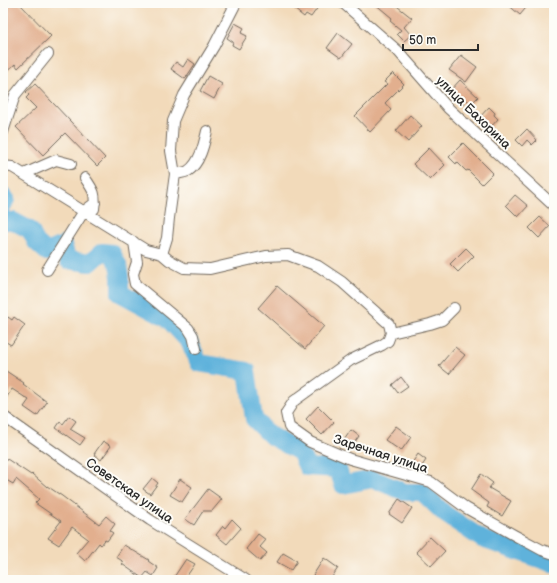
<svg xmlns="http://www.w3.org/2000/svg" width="557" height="583" font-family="'Balsamiq Sans',sans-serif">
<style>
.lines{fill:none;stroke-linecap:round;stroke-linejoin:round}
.river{stroke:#5fb2db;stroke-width:18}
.building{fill:#e2af8e}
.minor-casing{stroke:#71685d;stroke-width:12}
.minor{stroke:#fff;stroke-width:10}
.labels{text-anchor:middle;stroke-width:4;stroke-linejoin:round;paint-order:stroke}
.street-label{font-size:13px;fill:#2b2b2b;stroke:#fdfcf7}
</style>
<rect width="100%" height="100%" fill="#fdfcf7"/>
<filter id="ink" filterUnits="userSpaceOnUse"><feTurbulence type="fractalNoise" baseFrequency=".025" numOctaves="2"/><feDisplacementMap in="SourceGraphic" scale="8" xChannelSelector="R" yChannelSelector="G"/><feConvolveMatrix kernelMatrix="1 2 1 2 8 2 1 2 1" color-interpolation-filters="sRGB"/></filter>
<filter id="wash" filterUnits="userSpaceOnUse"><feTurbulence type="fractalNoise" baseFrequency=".012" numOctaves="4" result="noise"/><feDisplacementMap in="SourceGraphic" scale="16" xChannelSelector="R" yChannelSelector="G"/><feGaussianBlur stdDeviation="0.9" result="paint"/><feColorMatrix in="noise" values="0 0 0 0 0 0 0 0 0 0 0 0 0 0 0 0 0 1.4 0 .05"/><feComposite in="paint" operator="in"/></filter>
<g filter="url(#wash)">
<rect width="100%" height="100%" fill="#f2daba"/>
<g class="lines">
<path class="river" d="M 3,196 L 6,199 L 3,205
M 3,216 L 6,221 L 13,221 L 30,230 L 36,242 L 47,252 L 63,245 L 68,260 L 90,263 L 102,252 L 112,253 L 118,265 L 120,277 L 120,293 L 168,319 L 190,343 L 199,363 L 247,371 L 254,419 L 271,436 L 300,452 L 307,467 L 338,469 L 343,485 L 373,479 L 405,492 L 422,492 L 445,514 L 482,539 L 554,564"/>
</g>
<g id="blocks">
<path class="building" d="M 3,3 L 19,3 L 51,36 L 18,68 L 15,64 L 3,75 Z
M 298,3 L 321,3 L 311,17 L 306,14 L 304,17 L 294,9 Z
M 374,3 L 393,3 L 412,18 L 404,27 L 411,35 L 404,41 L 397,34 L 401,30 L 390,21 L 392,18 Z
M 506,3 L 530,3 L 520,15 Z
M 235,23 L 244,28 L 241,33 L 247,36 L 239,49 L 232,45 L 233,42 L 227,38 Z
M 338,33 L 352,44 L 341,58 L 327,48 Z
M 461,55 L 477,67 L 466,82 L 449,70 Z
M 188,59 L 195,64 L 185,79 L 171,69 L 176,62 L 183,67 Z
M 393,73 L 404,84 L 385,103 L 391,110 L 370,132 L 355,116 L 387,84 L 384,82 Z
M 208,76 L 222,84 L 214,99 L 200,91 Z
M 460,80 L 478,97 L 471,104 L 467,100 L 463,104 L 449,92 Z
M 35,84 L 105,158 L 97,166 L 65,133 L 43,155 L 16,127 L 36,108 L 26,98 L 29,95 L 26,92 Z
M 489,107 L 495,113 L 494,115 L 498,119 L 489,129 L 478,119 Z
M 410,115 L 422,126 L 408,142 L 396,131 Z
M 527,129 L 537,140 L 532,145 L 527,140 L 522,146 L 516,140 Z
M 463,143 L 493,173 L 482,184 L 468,170 L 466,171 L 457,162 L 456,164 L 449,157 Z
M 429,148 L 445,165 L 430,180 L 413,164 Z
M 515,195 L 528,206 L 518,217 L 506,205 Z
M 540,217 L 550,226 L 539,238 L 529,228 Z
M 466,248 L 474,256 L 458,272 L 450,264 Z
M 277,286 L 324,326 L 305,349 L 258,308 Z
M 8,317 L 12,320 L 14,317 L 25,325 L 11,345 L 3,340 L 3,324 Z
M 455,347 L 465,355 L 449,374 L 439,366 Z
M 3,369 L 24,383 L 23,384 L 47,402 L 37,416 L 24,407 L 29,400 L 12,389 L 3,403 Z
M 401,377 L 408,386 L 398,393 L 392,385 Z
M 318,406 L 334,422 L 322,435 L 306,419 Z
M 69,416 L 76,421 L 70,429 L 85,438 L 80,445 L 56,428 L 60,422 L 63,424 Z
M 396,426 L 411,437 L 401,451 L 385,440 Z
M 351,430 L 359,436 L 350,449 L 342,443 Z
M 103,441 L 111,446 L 101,460 L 94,454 Z
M 418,454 L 426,460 L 418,472 L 410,466 Z
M 7,459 L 31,475 L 32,474 L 47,487 L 47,486 L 62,496 L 99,524 L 106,516 L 115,524 L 110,531 L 113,533 L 107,541 L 105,540 L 101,545 L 99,543 L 85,561 L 76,553 L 88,539 L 72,527 L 59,545 L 48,538 L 61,521 L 35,503 L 39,499 L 16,479 L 13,484 L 3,478 L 3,465 Z
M 481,474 L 493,483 L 489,488 L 511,501 L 502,516 L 487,507 L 489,503 L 471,490 Z
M 152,478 L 158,483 L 150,494 L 143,489 Z
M 180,479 L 192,487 L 182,502 L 170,495 Z
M 208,489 L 222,499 L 212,511 L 203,511 L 194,525 L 185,519 Z
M 399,499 L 412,508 L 402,523 L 389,514 Z
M 232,519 L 241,528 L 227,544 L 216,535 L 223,526 L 225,528 Z
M 258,534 L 266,540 L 260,547 L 267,553 L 260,561 L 246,549 Z
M 430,537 L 445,551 L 431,566 L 416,552 Z
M 124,545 L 149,560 L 148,561 L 158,568 L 153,576 L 147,572 L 142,578 L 122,564 L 124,562 L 116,557 Z
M 283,553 L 297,561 L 291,570 L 277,562 Z
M 324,558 L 338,568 L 330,580 L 327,580 L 322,576 L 320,580 L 310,580 Z
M 186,559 L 195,564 L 184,580 L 172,580 Z"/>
</g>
</g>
<g filter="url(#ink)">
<use href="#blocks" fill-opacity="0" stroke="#71685d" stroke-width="1"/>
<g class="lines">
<defs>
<path id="minor" d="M 343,3 L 398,51 L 448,108 L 554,206
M 3,132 L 15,95 L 48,54
M 3,166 L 12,167 L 146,250 L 162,254 L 167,238 L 169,218 L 175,174 L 171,151 L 173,121 L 184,95 L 214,46 L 236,3
M 24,174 L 56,160 L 71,164
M 175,174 C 179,173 184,173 188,171 C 200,163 204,144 207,131
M 85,178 C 94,191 96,194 94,209
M 134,242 L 137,262 L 133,274 L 135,284 L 188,328 L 193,336 L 196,349
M 162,254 L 169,260 L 184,268 L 210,269 L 266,256 L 288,255 L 318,266 L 342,282 L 389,324 L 391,333 L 388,341 L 382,345 L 351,360 L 294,401 L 286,413 L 289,427 L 310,442 L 350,459 L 431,482 L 466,508 L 514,535 L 542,550 L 554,554
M 47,270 L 84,211 L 95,203
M 391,333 L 430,324 L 442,320 L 454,308
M 3,416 L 150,520 L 246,580"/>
</defs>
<use href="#minor" class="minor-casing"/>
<use href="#minor" class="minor"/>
</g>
</g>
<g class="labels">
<g class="street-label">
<text transform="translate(474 112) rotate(44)" y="5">улица Бахорина</text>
<text transform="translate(381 453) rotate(18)" y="5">Заречная улица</text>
<text transform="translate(130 490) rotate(35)" y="5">Советская улица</text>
</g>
</g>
<rect width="557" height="583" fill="none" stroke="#fdfcf7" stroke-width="16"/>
<path d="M403 44v6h75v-6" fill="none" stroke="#2b2b2b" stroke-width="2"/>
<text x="409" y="44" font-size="12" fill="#2b2b2b" stroke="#fdfcf7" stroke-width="3" paint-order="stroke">50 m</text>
</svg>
